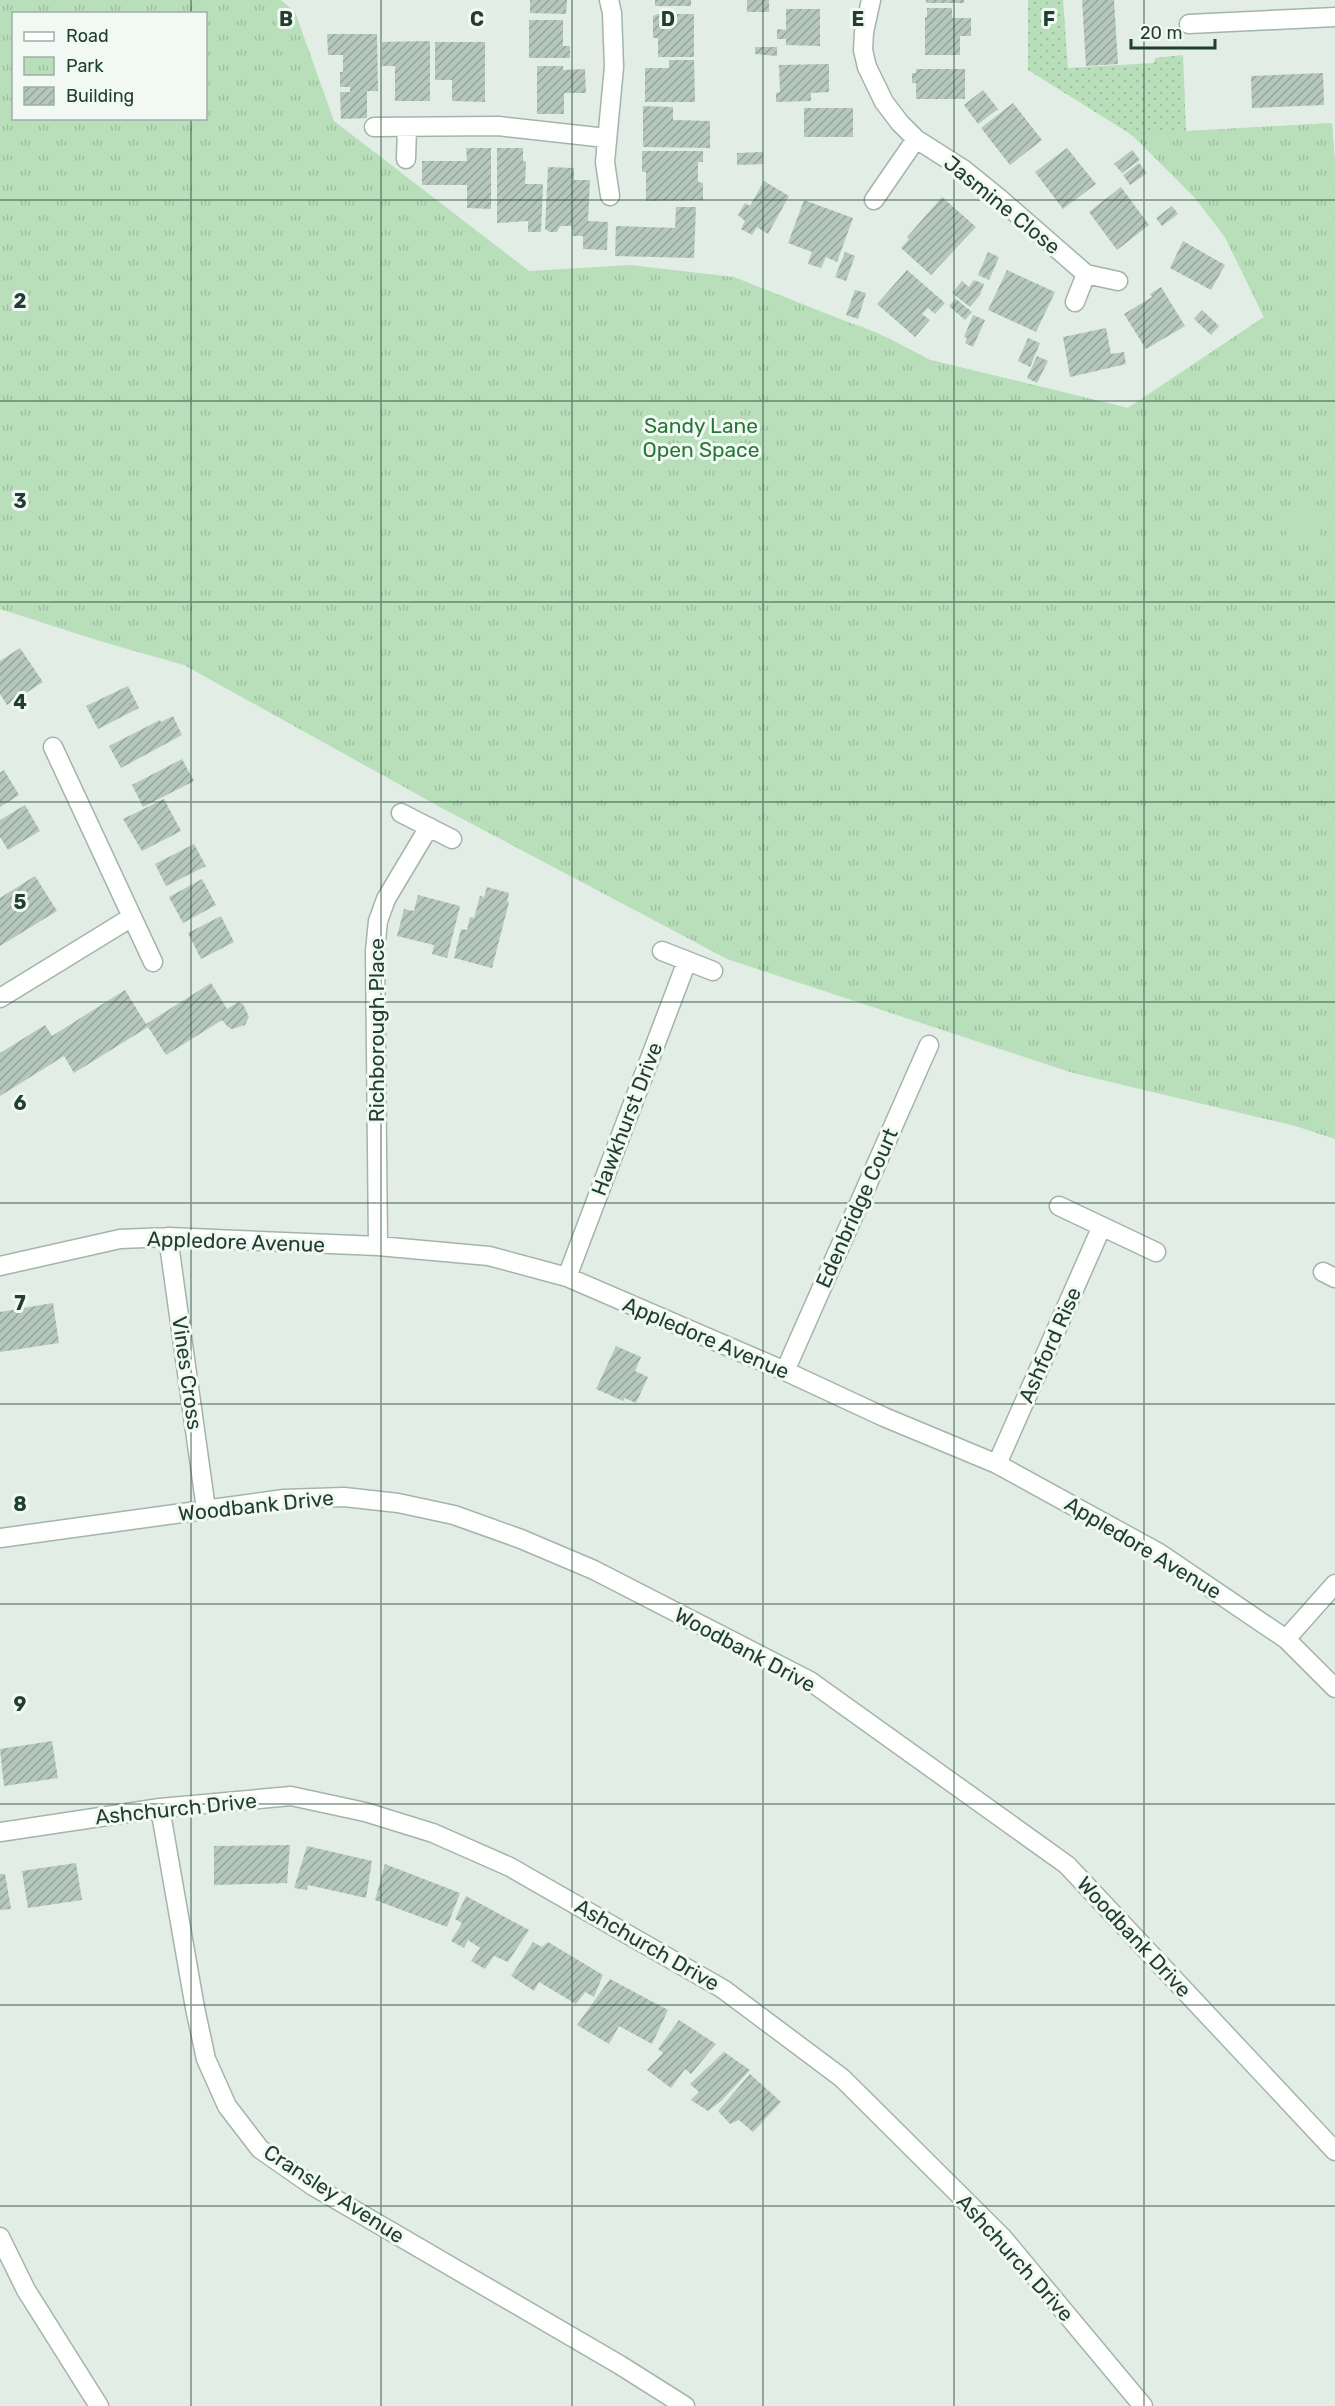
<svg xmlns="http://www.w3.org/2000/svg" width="1335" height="2406" font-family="Rubik,sans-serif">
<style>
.grass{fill:url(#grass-dots)}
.park{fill:url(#park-tufts);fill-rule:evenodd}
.pitch{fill:#b8dfba}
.building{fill:url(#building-hatch)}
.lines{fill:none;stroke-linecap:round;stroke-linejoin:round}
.street-casing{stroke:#a3b5ab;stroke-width:21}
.street{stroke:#fff;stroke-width:18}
.grid{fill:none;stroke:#203f30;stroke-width:1.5;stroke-opacity:0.55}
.labels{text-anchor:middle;stroke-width:6;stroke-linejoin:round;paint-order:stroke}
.street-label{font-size:21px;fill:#203f30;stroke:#f2f9f4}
.park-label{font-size:21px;fill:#277836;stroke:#f2f9f4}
.grid-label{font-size:20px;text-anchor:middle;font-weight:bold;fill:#203f30;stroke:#f2f9f4;stroke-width:6;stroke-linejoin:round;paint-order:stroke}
</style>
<defs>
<pattern id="grass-dots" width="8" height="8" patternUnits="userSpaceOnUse" patternTransform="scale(1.5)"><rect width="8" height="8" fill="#b8dfba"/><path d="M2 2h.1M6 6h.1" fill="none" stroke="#9ec0a0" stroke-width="1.8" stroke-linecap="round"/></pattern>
<pattern id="park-tufts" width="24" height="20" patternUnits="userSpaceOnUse" patternTransform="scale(1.5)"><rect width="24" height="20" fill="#b8dfba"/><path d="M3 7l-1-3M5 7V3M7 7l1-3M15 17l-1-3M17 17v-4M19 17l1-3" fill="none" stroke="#9ec0a0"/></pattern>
<pattern id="building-hatch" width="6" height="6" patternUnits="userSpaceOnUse" patternTransform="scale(1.5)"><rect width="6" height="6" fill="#b6c8bd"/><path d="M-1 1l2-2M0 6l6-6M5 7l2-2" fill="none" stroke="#94a49a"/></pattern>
</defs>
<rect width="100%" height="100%" fill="#e1ede5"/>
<path class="grass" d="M 1028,0 L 1063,0 L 1068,68 L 1154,63 L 1155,58 L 1183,55 L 1186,131 L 1332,123 L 1335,167 L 1310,308 L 1210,502 L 849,321 L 888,338 L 930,360 L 1128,408 L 1264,317 L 1225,237 L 1196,199 L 1164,165 L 1132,135 L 1028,70 Z"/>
<path class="park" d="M 0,0 L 281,0 L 295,12 L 334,121 L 529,271 L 630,265 L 734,277 L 888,338 L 930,360 L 1128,408 L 1264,317 L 1225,237 L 1196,199 L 1132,135 L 1332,123 L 1335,167 L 1335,1139 L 1295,1126 L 1073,1073 L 727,959 L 440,807 L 184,665 L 103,642 L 0,609 ZM 14,14 L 206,14 L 206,118 L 14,118 Z"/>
<path class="pitch" d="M 1316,503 L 1320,538 L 1287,542 L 1283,508 Z"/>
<path class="building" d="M 530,0 L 567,0 L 566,14 L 530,13 Z
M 655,0 L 691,0 L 691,6 L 655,6 Z
M 747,0 L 769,0 L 769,12 L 747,12 Z
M 926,0 L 964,0 L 964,3 L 926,3 Z
M 1082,0 L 1114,0 L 1118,64 L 1086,66 Z
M 927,8 L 952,8 L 952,18 L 971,18 L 971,36 L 960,36 L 960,55 L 925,55 L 925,17 L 927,17 Z
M 786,9 L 820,9 L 820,46 L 786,45 L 786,39 L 777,39 L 777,29 L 786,30 Z
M 658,14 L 694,14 L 694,57 L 658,57 L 658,38 L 653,38 L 653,16 Z
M 529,20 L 563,20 L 563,46 L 570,46 L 570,58 L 529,58 Z
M 327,34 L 377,34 L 378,91 L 367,91 L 367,118 L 341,119 L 340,92 L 350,92 L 350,87 L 340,87 L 340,72 L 343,72 L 343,55 L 328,55 Z
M 430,41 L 430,101 L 395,101 L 395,66 L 382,66 L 382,42 Z
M 435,42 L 485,42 L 485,102 L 452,101 L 452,80 L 435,80 Z
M 755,47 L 777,47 L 777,56 L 755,54 Z
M 669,60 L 694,60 L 695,102 L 645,102 L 645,68 L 669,68 Z
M 829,64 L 829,92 L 811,93 L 811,101 L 776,102 L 776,93 L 780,92 L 779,65 Z
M 537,66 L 563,66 L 563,70 L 585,69 L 586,93 L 564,93 L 564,114 L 537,114 Z
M 916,69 L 965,69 L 965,99 L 916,99 L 916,83 L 912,83 L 912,73 L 916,73 Z
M 1323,73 L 1324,105 L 1252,108 L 1251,76 Z
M 983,90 L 998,109 L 978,124 L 964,105 Z
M 1013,103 L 1042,140 L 1010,165 L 981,128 Z
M 643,106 L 673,107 L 673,120 L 710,121 L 710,148 L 643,147 Z
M 804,108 L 853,108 L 853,137 L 804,137 Z
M 466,148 L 491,148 L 491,209 L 467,208 L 467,185 L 422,185 L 422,161 L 467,161 Z
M 497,148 L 523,148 L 523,161 L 526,162 L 525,184 L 543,184 L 541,232 L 528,232 L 528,221 L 497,223 Z
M 1067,148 L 1096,184 L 1063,209 L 1035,172 Z
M 1132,150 L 1140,160 L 1122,173 L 1114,164 Z
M 642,151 L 703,151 L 703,162 L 698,162 L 698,182 L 703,183 L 703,200 L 646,201 L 646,172 L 642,172 Z
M 763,152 L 763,164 L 737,165 L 737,153 Z
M 1139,163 L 1147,173 L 1130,185 L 1123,175 Z
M 548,167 L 574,168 L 574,180 L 590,180 L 588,221 L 608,222 L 607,250 L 583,249 L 583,236 L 572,236 L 572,226 L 560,226 L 557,232 L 550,232 L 545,229 Z
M 764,181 L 789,196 L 768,234 L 757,227 L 752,235 L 741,229 L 745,221 L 738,215 L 745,203 L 750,206 Z
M 1121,187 L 1149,225 L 1117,250 L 1089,212 Z
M 942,197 L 976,227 L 931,275 L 901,248 L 909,239 L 907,237 Z
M 804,200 L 853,218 L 837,262 L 826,257 L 821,268 L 808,264 L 812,252 L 788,243 Z
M 1172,206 L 1178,214 L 1162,226 L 1156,218 Z
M 676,207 L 696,207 L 694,258 L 615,256 L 616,226 L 675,228 Z
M 1183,241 L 1225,265 L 1211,290 L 1170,268 Z
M 845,252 L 855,256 L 846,281 L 835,277 Z
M 988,252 L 999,257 L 989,280 L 978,275 Z
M 907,270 L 945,303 L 935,314 L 928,308 L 922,314 L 930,320 L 915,337 L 877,304 Z
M 1007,270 L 1055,292 L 1036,332 L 988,310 Z
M 974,280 L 984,284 L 980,295 L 970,307 L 952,293 L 962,281 L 969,287 Z
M 1161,287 L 1185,326 L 1146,349 L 1124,314 L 1152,297 L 1150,294 Z
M 855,290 L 866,293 L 858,319 L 846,315 Z
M 956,299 L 972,312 L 965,320 L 949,306 Z
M 1202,310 L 1219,326 L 1211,335 L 1194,319 Z
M 973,315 L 985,320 L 973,347 L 965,343 L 967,338 L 964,337 Z
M 1106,328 L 1111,354 L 1124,352 L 1126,364 L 1070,377 L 1063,337 Z
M 1028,338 L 1040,343 L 1030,367 L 1018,361 Z
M 1037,356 L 1048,361 L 1037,383 L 1027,378 Z
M 20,648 L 43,682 L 7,705 L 0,694 L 0,661 Z
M 128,686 L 139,708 L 98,729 L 86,706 Z
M 173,716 L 182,735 L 121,768 L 109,746 L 160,720 L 161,722 Z
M 182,759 L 194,781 L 143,807 L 132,785 Z
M 4,770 L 19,795 L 0,807 L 0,773 Z
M 164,799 L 181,831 L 142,851 L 123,819 Z
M 25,805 L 40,831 L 8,850 L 0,837 L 0,820 Z
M 194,844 L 206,866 L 166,886 L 155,864 Z
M 35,876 L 57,911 L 0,946 L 0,898 Z
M 202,879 L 216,905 L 183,923 L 169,897 Z
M 487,887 L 509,893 L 507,901 L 509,902 L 492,968 L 454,958 L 461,929 L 467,930 L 470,917 L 474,918 L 480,896 L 484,897 Z
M 418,895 L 460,906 L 447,958 L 432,954 L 434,945 L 397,936 L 404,909 L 414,911 Z
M 221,916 L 234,942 L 201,959 L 188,933 Z
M 211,983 L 227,1009 L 238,1002 L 243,1004 L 249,1017 L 245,1025 L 232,1029 L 228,1027 L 222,1020 L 166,1055 L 148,1027 L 74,1073 L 64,1056 L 0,1096 L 0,1053 L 45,1025 L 52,1036 L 125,990 L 146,1024 Z
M 53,1303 L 59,1343 L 0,1352 L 0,1312 Z
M 616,1346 L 641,1357 L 635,1371 L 648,1377 L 636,1403 L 625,1398 L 623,1401 L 596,1389 Z
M 52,1741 L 58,1778 L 4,1786 L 0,1749 Z
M 290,1845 L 287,1883 L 214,1885 L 214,1846 Z
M 307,1846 L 372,1861 L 366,1898 L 308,1885 L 307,1890 L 294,1888 Z
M 76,1863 L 82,1900 L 28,1908 L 22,1871 Z
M 385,1864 L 460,1893 L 447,1927 L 375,1900 Z
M 0,1874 L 5,1874 L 11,1909 L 0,1910 Z
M 466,1896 L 529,1930 L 508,1962 L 494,1956 L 485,1969 L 471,1961 L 480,1948 L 468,1940 L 464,1948 L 451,1941 L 462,1923 L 455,1919 Z
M 533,1942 L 542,1947 L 548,1942 L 603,1975 L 594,1997 L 585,1992 L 576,2004 L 539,1982 L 534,1991 L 511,1976 Z
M 610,1979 L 668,2010 L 652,2044 L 619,2026 L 609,2044 L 577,2025 Z
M 679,2020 L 716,2044 L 691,2074 L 685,2069 L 671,2088 L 647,2070 L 663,2053 L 658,2049 Z
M 724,2052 L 750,2070 L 721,2101 L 708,2111 L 691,2100 L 699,2092 L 690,2084 Z
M 750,2074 L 781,2102 L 753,2132 L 739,2120 L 730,2124 L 718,2111 Z"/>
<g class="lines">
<defs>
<path id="street" d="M 609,0 L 612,13 L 614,67 L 605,162 L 610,196
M 871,0 L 864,32 L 863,50 L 867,67 L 884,102 L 900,123 L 916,139 L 963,169 L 1000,199 L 1086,274 L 1118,281
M 1189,24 L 1335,17
M 374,127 L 498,126 L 606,138
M 406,159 L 407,127
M 874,200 L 916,139
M 1075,302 L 1086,274
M 53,747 L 153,962
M 401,813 L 452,839
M 662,951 L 713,971
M 0,998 L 132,917
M 1059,1206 L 1156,1252
M 168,1237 L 206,1509
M 378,1246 L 375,951 L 378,921 L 386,899 L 429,827
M 0,1266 L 120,1239 L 168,1237 L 378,1246 L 489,1256 L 567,1277 L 785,1371 L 884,1417 L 997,1464 L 1159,1553 L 1286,1639 L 1335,1688
M 1323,1272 L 1335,1278
M 567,1277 L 687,961
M 785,1371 L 929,1045
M 997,1464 L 1102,1226
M 0,1538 L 284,1499 L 344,1497 L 398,1503 L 454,1515 L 521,1539 L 594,1570 L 810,1681 L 1067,1865 L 1335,2151
M 1286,1639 L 1335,1584
M 160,1808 L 195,2008 L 206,2059 L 227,2106 L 260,2149 L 313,2186 L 620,2365 L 685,2406
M 0,1832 L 160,1808 L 291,1796 L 365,1812 L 433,1833 L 510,1867 L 723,1989 L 842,2078 L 1003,2238 L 1143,2406
M 0,2237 L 26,2290 L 99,2406"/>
</defs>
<use href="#street" class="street-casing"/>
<use href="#street" class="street"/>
</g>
<path class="grid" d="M 191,0 L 191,14M 381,0 L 381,2406M 572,0 L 572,2406M 763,0 L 763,2406M 954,0 L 954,2406M 1144,0 L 1144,2406M 191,118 L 191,2406M 0,200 L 1335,200M 0,401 L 1335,401M 0,602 L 1335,602M 0,802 L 1335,802M 0,1002 L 1335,1002M 0,1203 L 1335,1203M 0,1404 L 1335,1404M 0,1604 L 1335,1604M 0,1804 L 1335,1804M 0,2005 L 1335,2005M 0,2206 L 1335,2206"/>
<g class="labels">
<g class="street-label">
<text transform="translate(1002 205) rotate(39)" y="7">Jasmine Close</text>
<text transform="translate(377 1030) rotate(-90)" y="7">Richborough Place</text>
<text transform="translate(627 1119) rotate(-69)" y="7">Hawkhurst Drive</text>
<text transform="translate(857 1208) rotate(-66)" y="7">Edenbridge Court</text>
<text transform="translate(236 1242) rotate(2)" y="7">Appledore Avenue</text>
<text transform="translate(706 1338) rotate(23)" y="7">Appledore Avenue</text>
<text transform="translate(1050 1345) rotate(-66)" y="7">Ashford Rise</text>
<text transform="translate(187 1373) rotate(82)" y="7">Vines Cross</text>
<text transform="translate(256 1506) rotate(-6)" y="7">Woodbank Drive</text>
<text transform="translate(1143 1548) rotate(31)" y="7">Appledore Avenue</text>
<text transform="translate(745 1650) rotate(28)" y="7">Woodbank Drive</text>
<text transform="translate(176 1809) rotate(-6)" y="7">Ashchurch Drive</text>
<text transform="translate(1134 1937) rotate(47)" y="7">Woodbank Drive</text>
<text transform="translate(647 1945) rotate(30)" y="7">Ashchurch Drive</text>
<text transform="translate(334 2194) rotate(33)" y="7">Cransley Avenue</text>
<text transform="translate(1015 2258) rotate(48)" y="7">Ashchurch Drive</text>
</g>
<g class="park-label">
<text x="701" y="433">Sandy Lane<tspan x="701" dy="24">Open Space</tspan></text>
</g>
</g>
<g class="grid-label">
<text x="286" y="26">B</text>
<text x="477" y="26">C</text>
<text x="668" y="26">D</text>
<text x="858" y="26">E</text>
<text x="1049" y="26">F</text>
<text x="20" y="308">2</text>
<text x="20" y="508">3</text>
<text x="20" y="709">4</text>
<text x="20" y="909">5</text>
<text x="20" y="1110">6</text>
<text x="20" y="1310">7</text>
<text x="20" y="1511">8</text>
<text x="20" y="1711">9</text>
</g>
<rect x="12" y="12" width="195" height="108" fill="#f2f9f4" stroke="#9eafa6" stroke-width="1.5"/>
<rect x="24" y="32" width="30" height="9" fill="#ffffff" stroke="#9eafa6" stroke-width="1.5"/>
<text x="66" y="42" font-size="18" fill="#203f30">Road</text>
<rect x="24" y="57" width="30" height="18" fill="url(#park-tufts)" stroke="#9eafa6" stroke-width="1.5"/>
<text x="66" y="72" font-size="18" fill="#203f30">Park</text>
<rect x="24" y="87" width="30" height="18" fill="url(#building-hatch)" stroke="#9eafa6" stroke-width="1.5"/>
<text x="66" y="102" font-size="18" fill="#203f30">Building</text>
<path d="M1131 39v9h84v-9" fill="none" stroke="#203f30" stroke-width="3"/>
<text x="1140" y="39" font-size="18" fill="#203f30" stroke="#f2f9f4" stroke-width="4.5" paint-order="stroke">20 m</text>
</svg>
